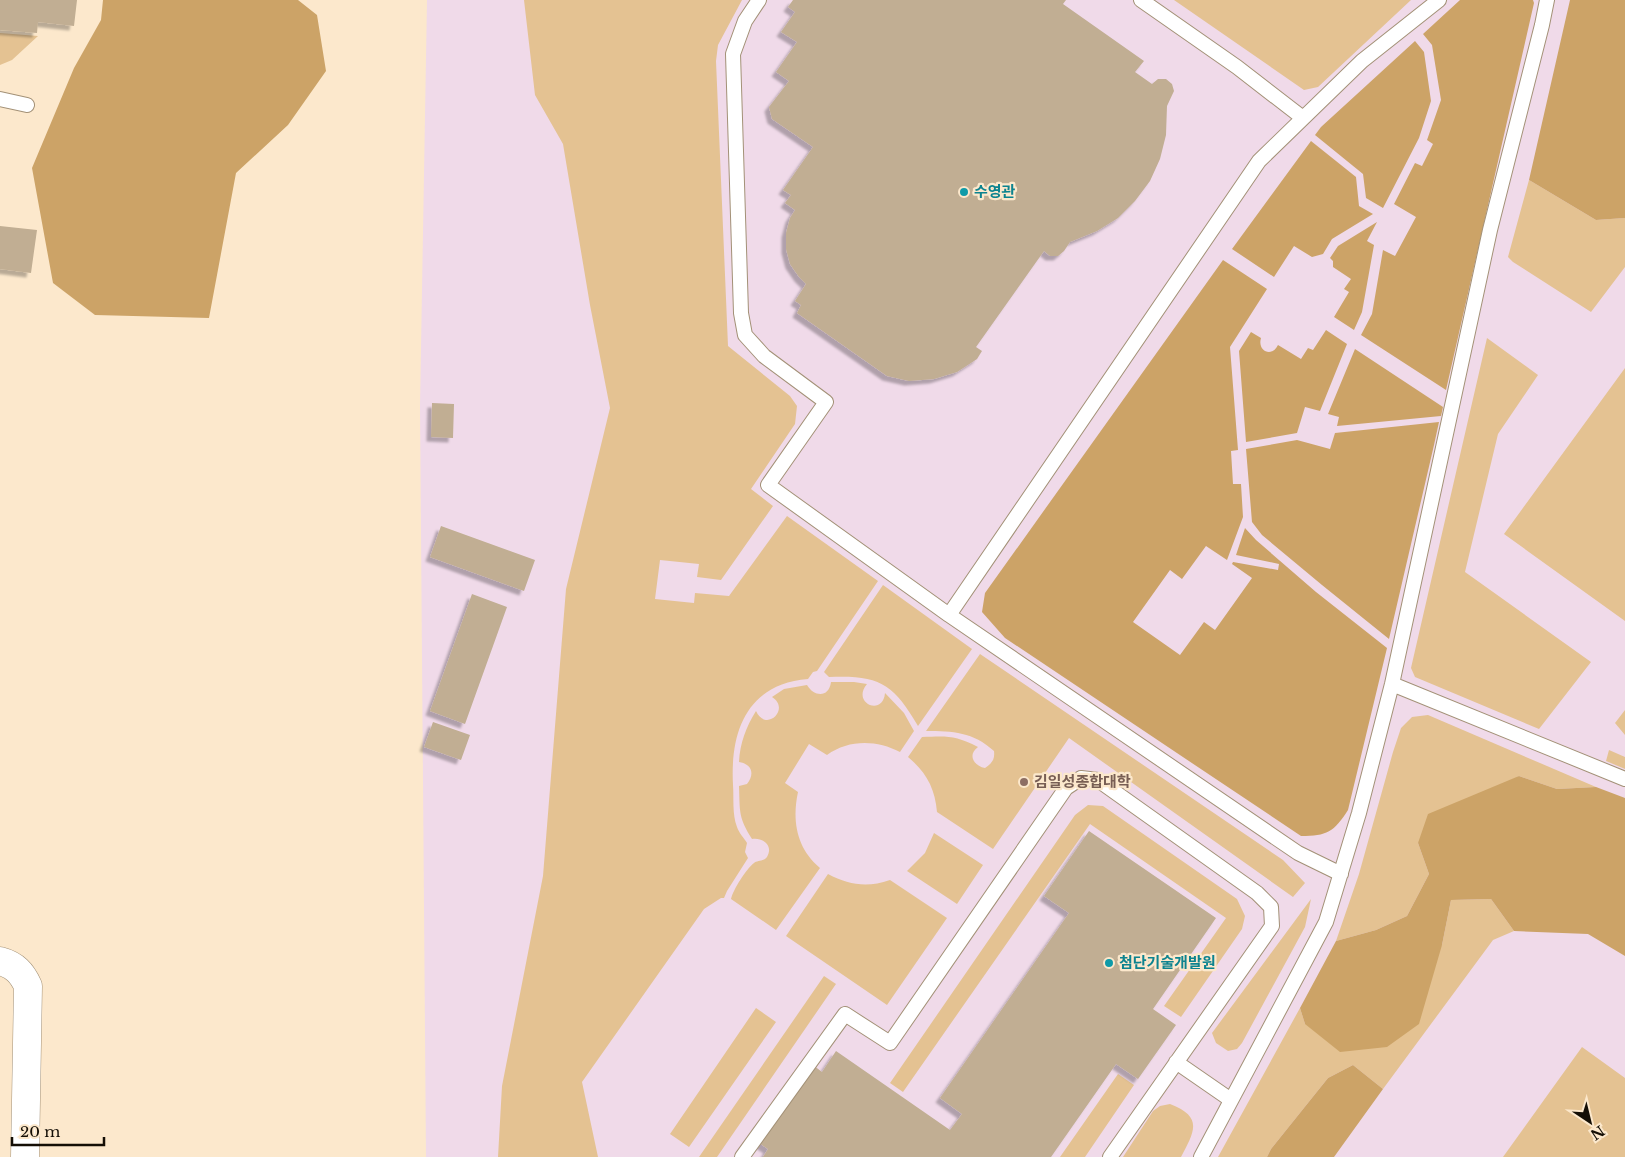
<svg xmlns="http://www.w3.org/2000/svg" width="1625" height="1157" font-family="'Libre Baskerville','Noto Sans KR',serif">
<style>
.education{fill:#f0dae9}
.green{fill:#e4c292}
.forest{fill:#cca367}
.building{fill:#c1ae93;filter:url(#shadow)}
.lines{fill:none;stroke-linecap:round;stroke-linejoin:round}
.lane-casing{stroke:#a39177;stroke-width:16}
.street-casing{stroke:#a39177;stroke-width:29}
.lane{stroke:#fff;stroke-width:14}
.street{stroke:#fff;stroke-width:28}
.culture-dot{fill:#0f9aa8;stroke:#fce8cc;stroke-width:2}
.education-dot{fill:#8d6e63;stroke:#fce8cc;stroke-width:2}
.labels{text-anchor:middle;stroke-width:4.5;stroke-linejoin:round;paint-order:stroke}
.culture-label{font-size:15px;font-weight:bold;fill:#0d838f;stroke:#fce8cc;text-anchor:start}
.education-label{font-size:15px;font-weight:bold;fill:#785e54;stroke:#fce8cc;text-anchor:start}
</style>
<defs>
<filter id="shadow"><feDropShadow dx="-4.5" dy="4.5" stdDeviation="1" flood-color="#0004"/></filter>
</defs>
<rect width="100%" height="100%" fill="#fce8cc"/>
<path class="education" d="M 427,0 L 1625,0 L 1625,1157 L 426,1157 L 420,407 Z"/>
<path class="green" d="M 524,0 L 742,0 L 718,45 L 716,61 L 728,346 L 790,396 L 797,406 L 795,424 L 751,489 L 773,506 L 721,580 L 697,577 L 699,564 L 660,560 L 655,599 L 694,603 L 695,593 L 729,596 L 787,516 L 878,581 L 817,671 L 813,672 L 808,679 C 747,684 730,731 733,785 C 734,798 732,814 737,827 C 739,833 744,838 747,843 L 745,852 L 748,858 L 727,891 L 724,898 L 721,898 L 704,909 L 582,1082 L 598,1157 L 498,1157 L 502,1086 L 543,876 L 566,589 L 610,408 L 590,305 L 563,144 L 535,95 Z
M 1174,0 L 1411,0 L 1318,87 L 1304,90 Z
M 0,33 L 38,36 L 12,60 L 0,65 Z
M 1529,180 L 1596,220 L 1625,218 L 1625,267 L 1591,312 L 1513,262 L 1508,257 Z
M 1487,338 L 1538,375 L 1498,434 L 1465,572 L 1591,662 L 1539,729 L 1415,677 L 1411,668 Z
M 1625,368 L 1625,621 L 1504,534 Z
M 883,585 L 972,649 L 918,726 C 893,683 879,675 829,677 L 824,672 Z
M 980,654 L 1283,860 L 1305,883 L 1293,897 L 1069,738 L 993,849 L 937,812 C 935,788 926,772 908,757 L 922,737 C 947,736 955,735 978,747 C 967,755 974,766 985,768 C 992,763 995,760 994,751 C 973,732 953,731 926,731 Z
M 831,682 L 854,682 L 867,684 C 851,703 883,717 885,693 L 904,713 L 914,731 L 900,752 C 877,740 849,739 827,755 L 809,744 L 785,783 L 798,792 C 792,820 796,848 820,868 L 776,930 L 731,899 C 733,890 746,869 754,863 C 757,860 763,862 767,857 C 774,845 762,837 752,839 C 738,817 740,811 739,786 L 747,784 C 755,774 752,764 739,762 C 740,743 746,727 756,711 C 766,733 791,709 772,697 L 784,689 L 807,685 C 814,697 829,698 831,682 Z
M 1625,710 L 1625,735 L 1615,723 Z
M 1428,715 L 1596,787 L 1557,789 L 1519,776 L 1418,843 L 1429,874 L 1407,916 L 1376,930 L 1336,941 L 1359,874 L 1393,752 L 1401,728 L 1412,717 Z
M 1609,750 L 1625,757 L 1625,769 L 1606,761 Z
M 1088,805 L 1103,806 L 1237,899 L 1245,916 L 1242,929 L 1181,1017 L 1164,1006 L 1226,918 L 1090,824 L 903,1092 L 890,1083 L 1075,815 Z
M 934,833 L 983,865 L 957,904 L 907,871 L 925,853 Z
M 828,874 C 849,885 867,888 890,880 L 947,918 L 887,1005 L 786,936 Z
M 1311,899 L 1305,927 L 1242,1043 L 1237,1049 L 1228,1051 L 1216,1043 L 1212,1033 Z
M 1491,899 L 1514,931 L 1493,940 L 1383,1089 L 1353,1065 L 1328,1078 L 1271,1149 L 1267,1157 L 1218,1157 L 1300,1008 L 1305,1024 L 1442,945 L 1451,900 Z
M 824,976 L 836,984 L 717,1157 L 699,1157 Z
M 756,1008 L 776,1022 L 689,1147 L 670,1134 Z
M 1582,1047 L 1625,1078 L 1625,1157 L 1503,1157 Z
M 1118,1074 L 1134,1085 L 1085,1157 L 1060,1157 Z
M 1170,1104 C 1204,1117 1194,1132 1181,1157 L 1123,1157 L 1153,1111 L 1160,1106 Z"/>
<path class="forest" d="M 103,0 L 298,0 L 317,15 L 326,71 L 288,125 L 236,173 L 209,318 L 95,315 L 53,283 L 32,168 L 74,68 L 101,20 Z
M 1460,0 L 1533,0 L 1534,3 L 1446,390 L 1361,335 L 1372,314 L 1383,250 L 1395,256 L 1416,217 L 1394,204 L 1415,163 L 1422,166 L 1433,144 L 1427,140 L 1441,100 L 1432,45 L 1423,34 Z
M 1570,0 L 1625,0 L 1625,218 L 1596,220 L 1529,180 Z
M 1415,41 L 1424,52 L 1431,101 L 1419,138 L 1383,208 L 1366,198 L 1363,174 L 1315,135 L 1321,127 Z
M 1311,141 L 1356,177 L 1359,206 L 1373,214 L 1332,239 L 1323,254 L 1312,257 L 1294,246 L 1274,277 L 1232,249 Z
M 1377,222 L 1367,241 L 1374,245 L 1362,312 L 1354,330 L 1334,317 L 1349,292 L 1344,289 L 1351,279 L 1333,267 L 1333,261 L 1330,258 L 1338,246 Z
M 1223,260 L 1267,289 L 1230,347 L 1238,450 L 1231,451 L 1233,484 L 1241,484 L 1243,517 L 1227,560 L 1206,546 L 1182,579 L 1170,570 L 1133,622 L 1180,655 L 1204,622 L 1215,630 L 1252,578 L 1232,564 L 1233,562 L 1278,570 L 1279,564 L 1236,555 L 1245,528 L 1256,540 L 1316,592 L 1387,648 L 1348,810 C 1334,832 1327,836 1301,836 L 1005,638 L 982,612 L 985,593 Z
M 1326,330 L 1347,344 L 1320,411 L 1305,407 L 1297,433 L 1246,442 L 1239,351 L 1251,332 L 1261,338 C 1257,351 1272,358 1278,345 L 1301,359 L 1308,348 L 1313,350 Z
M 1355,349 L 1443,407 L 1441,416 L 1337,426 L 1339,417 L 1328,414 Z
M 1439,422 L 1434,445 L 1389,639 L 1322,585 L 1262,535 L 1252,522 L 1246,449 L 1297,440 L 1330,449 L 1335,433 Z
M 1519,776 L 1557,789 L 1596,787 L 1625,798 L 1625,956 L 1588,934 L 1514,931 L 1491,899 L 1451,900 L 1442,945 L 1419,1024 L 1387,1047 L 1340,1052 L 1305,1024 L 1300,1008 L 1336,941 L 1376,930 L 1407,916 L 1429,874 L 1418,843 L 1428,814 Z
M 1353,1065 L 1383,1089 L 1334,1157 L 1267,1157 L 1271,1149 L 1328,1078 Z"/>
<path class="building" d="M 0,0 L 77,0 L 74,26 L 38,22 L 37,33 L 0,30 Z
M 793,0 L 1066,0 L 1063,4 L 1144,61 L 1135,72 L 1152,84 L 1158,79 L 1166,79 L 1172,84 L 1174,91 L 1167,106 L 1166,135 L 1160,159 L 1150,181 L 1135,201 L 1118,218 L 1097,231 L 1070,242 L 1064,251 L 1058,256 L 1050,256 L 1044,251 L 976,347 L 982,351 L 977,359 L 957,372 L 934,379 L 909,381 L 887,376 L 797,313 L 801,305 L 795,301 L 806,284 L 799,277 L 790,264 L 786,249 L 786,233 L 790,218 L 795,210 L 785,203 L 791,195 L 783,190 L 813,147 L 772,119 L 769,107 L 789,81 L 776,72 L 797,42 L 781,32 L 795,12 L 788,7 Z
M 0,226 L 37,230 L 31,273 L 0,269 Z
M 432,403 L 454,404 L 453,438 L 431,437 Z
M 441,526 L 535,560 L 524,591 L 430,557 Z
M 472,594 L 507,607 L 465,724 L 430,711 Z
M 433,722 L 470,735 L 461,760 L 424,747 Z
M 1089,831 L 1216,918 L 1153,1009 L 1176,1025 L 1138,1079 L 1116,1064 L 1051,1157 L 763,1157 L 768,1149 L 759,1143 L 813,1065 L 822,1072 L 836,1051 L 950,1130 L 962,1114 L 940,1098 L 1069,913 L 1044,896 Z"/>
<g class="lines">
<defs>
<path id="lane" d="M 759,0 L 745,21 L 733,54 L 741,313 L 745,335 L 764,356 L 826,402 L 768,485 L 949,615
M 1141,0 L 1237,67 L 1303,118
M 0,99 L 27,105
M 1392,684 L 1625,779
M 1341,874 L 1298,853 L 949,615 L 1259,161 L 1362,61 L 1439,0
M 1176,1062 L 1231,1100
M 742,1157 L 845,1014 L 890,1043 L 1066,788 L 1081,778 L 1098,780 L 1257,893 L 1271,907 L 1272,926 L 1110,1157
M 1201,1157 L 1326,922 L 1359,813 L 1392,684 L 1490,230 L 1542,25 L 1547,0"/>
<path id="street" d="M 0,961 C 15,965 22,973 28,986 L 25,1157"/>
</defs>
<use href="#lane" class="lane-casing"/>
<use href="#street" class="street-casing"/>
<use href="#lane" class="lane"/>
<use href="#street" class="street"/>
</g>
<g class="culture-dot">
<circle cx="964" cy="192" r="5"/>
<circle cx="1109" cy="963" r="5"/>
</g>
<circle class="education-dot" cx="1024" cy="782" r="5"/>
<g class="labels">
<g class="culture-label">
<text x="974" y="197">수영관</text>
<text x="1119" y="968">첨단기술개발원</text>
</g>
<g class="education-label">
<text x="1034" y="787">김일성종합대학</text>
</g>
</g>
<g transform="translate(1590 1122) rotate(145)" stroke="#fce8cc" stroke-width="4" paint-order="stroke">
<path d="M0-4L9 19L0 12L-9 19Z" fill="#140e05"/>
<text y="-8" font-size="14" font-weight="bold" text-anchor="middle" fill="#140e05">N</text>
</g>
<path d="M12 1137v8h92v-8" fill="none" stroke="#140e05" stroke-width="2.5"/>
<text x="20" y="1137" font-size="15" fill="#140e05" stroke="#fce8cc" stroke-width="4" paint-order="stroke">20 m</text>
</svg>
